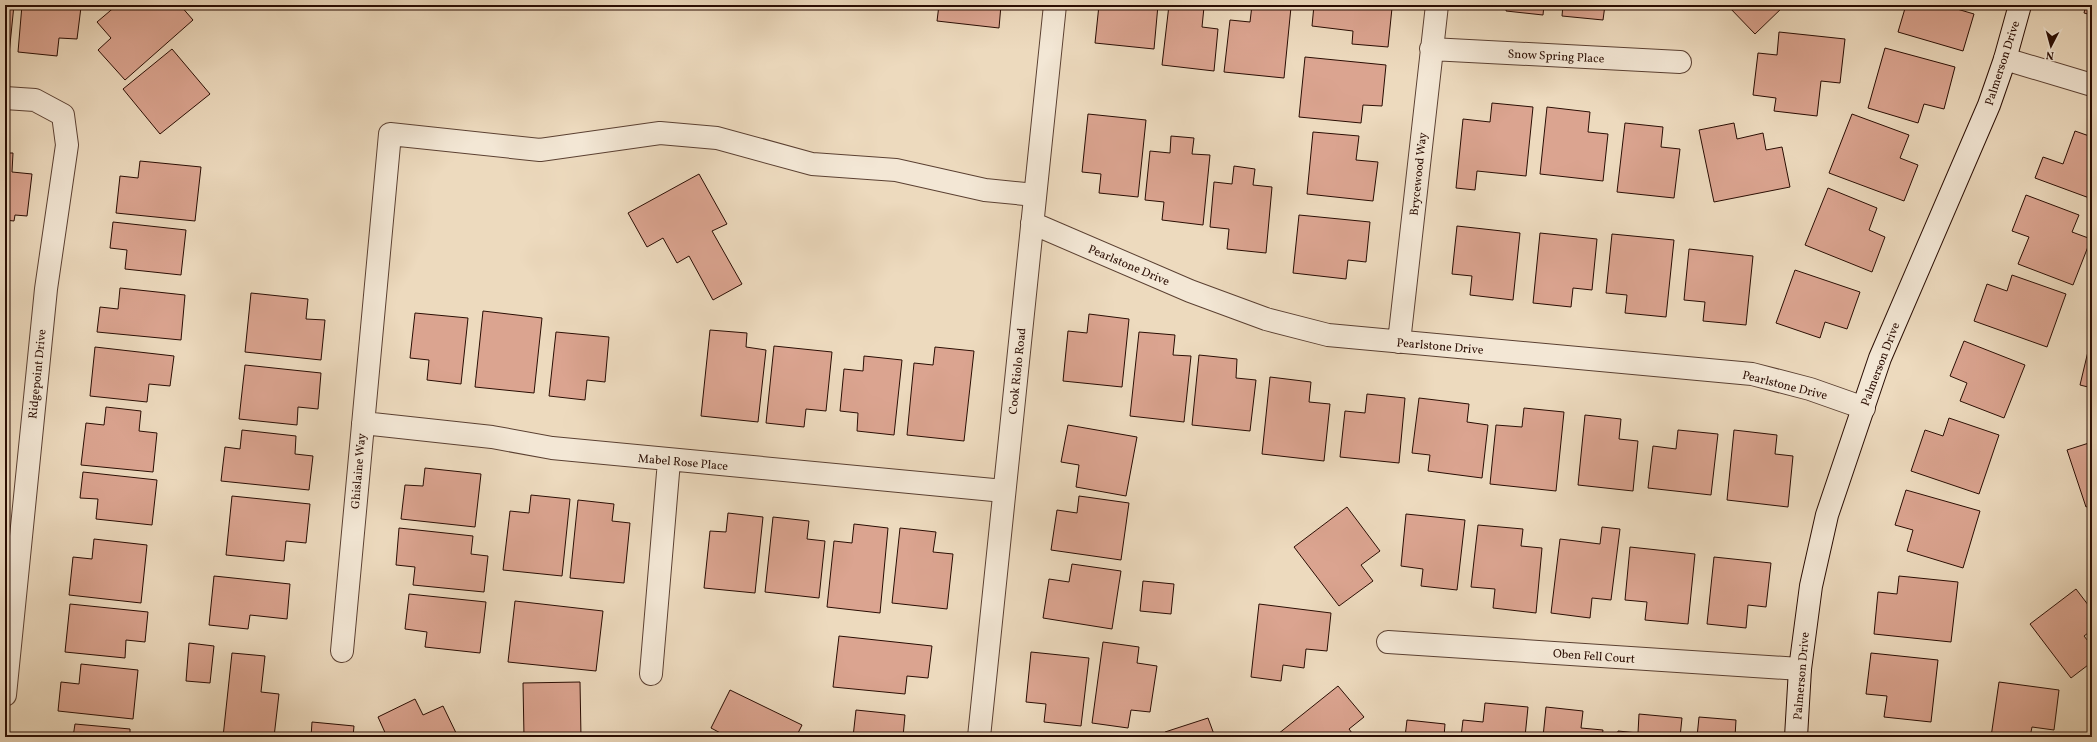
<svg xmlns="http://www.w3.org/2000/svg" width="2097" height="742" font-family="Vollkorn,serif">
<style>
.building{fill:#dba490;stroke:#2a0d03}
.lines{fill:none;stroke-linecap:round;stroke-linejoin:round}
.street-casing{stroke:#5b4032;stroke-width:24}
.secondary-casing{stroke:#2a0d03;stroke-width:24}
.street{stroke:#f3e7d5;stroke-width:22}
.secondary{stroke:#f3e7d5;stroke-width:22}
.labels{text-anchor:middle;stroke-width:3.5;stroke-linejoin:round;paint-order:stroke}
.street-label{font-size:12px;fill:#2a0d03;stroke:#f3e7d5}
</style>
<rect width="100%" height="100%" fill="#eddabe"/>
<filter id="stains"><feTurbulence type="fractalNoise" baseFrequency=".005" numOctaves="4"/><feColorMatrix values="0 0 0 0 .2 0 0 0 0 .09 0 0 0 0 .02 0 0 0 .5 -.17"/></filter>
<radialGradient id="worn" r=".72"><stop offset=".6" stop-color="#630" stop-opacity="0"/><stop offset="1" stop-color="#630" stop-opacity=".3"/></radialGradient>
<path class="building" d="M 5,5 L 14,5 L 8,64 L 5,64 Z
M 22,5 L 81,7 L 77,39 L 59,38 L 57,56 L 18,52 Z
M 117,5 L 180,5 L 193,20 L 125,80 L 98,50 L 111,38 L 97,22 Z
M 939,5 L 1001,5 L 999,28 L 937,21 Z
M 1099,5 L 1158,5 L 1154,49 L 1095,43 Z
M 1169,5 L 1204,7 L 1202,27 L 1218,29 L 1214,71 L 1162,65 Z
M 1252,5 L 1291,7 L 1284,78 L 1224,72 L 1230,20 L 1250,22 Z
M 1314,5 L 1374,5 L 1392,8 L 1388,47 L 1352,44 L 1353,31 L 1312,26 Z
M 1507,5 L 1544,5 L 1543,15 L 1506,11 Z
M 1563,5 L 1605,5 L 1603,20 L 1562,16 Z
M 1729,5 L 1785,5 L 1755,34 L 1728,6 Z
M 1906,5 L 1958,5 L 1957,9 L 1974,14 L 1963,51 L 1898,32 Z
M 2086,5 L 2092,5 L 2092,15 L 2084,13 Z
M 2092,26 L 2092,45 L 2088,44 Z
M 1779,32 L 1845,39 L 1840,83 L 1821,81 L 1817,116 L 1774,111 L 1776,98 L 1753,95 L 1758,53 L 1777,55 Z
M 1885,48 L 1955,67 L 1944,109 L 1924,104 L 1918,123 L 1868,108 Z
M 172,49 L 210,94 L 160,134 L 123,89 Z
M 1305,57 L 1386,65 L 1382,106 L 1363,105 L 1361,123 L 1299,117 Z
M 1492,103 L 1533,107 L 1526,176 L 1477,171 L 1475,190 L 1456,188 L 1463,119 L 1490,122 Z
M 1547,107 L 1590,112 L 1588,132 L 1608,134 L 1603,181 L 1540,174 Z
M 1088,114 L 1146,120 L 1138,197 L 1099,193 L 1101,174 L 1082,172 Z
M 1852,114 L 1909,135 L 1900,158 L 1918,165 L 1904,201 L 1829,173 Z
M 1625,123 L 1663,127 L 1661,147 L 1680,149 L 1674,198 L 1617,192 Z
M 1734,123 L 1737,139 L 1763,133 L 1766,150 L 1782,147 L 1790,187 L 1714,202 L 1699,130 Z
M 2075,131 L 2092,137 L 2092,199 L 2035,178 L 2043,157 L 2063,164 Z
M 1313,132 L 1359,136 L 1356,160 L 1378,162 L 1373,201 L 1307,194 Z
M 1171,136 L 1194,138 L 1192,154 L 1210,155 L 1203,225 L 1162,220 L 1164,202 L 1145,200 L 1150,151 L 1170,153 Z
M 5,153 L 13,153 L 12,172 L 32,174 L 27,216 L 15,215 L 14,221 L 5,220 Z
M 140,161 L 201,167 L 195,221 L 116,213 L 120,176 L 138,178 Z
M 1234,166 L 1255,169 L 1253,185 L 1272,187 L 1266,253 L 1227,249 L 1229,229 L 1210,227 L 1214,182 L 1232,184 Z
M 699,174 L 727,224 L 712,231 L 742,284 L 713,300 L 689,256 L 677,263 L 663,238 L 647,247 L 628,213 Z
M 1828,188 L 1877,208 L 1869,230 L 1885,237 L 1872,272 L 1805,245 Z
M 2026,195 L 2079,215 L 2072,232 L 2091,239 L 2073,285 L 2018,264 L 2029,237 L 2012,231 Z
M 1299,215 L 1370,222 L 1366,262 L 1348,260 L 1346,279 L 1293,273 Z
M 113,222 L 186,230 L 181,275 L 125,269 L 127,250 L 110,248 Z
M 1457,226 L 1520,233 L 1513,300 L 1470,295 L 1472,276 L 1452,274 Z
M 1540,233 L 1597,239 L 1592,290 L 1573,288 L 1571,307 L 1533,303 Z
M 1612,234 L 1674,240 L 1666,317 L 1625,313 L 1627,295 L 1606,293 Z
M 1689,249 L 1753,256 L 1746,325 L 1703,321 L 1705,302 L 1684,300 Z
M 1795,270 L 1860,292 L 1847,329 L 1825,322 L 1820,338 L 1776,323 Z
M 2012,275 L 2066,294 L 2047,347 L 1974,321 L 1987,284 L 2007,291 Z
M 120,288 L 185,295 L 181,340 L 97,332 L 100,307 L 118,309 Z
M 251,293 L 308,299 L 306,319 L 325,320 L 321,360 L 245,352 Z
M 483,311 L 542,318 L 534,393 L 475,387 Z
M 415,313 L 468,318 L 461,384 L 427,380 L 429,360 L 410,358 Z
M 1089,314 L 1129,319 L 1122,387 L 1063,381 L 1068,331 L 1087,333 Z
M 710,330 L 747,333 L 746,347 L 766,350 L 758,422 L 701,416 Z
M 556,332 L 609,337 L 605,382 L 587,380 L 585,400 L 549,396 Z
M 1139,332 L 1175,335 L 1173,355 L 1191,356 L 1184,422 L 1130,416 Z
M 1964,341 L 2025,365 L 2004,418 L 1960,401 L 1967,383 L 1950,376 Z
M 2090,343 L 2092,344 L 2092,388 L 2080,385 Z
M 774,346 L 832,352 L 826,411 L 806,409 L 804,427 L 766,423 Z
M 95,347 L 174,356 L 170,386 L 149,384 L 147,402 L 90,396 Z
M 935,347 L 974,351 L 964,441 L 907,435 L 914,363 L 933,365 Z
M 1199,355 L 1237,359 L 1236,378 L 1256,380 L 1250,431 L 1192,425 Z
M 864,356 L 902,360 L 894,435 L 857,431 L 858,413 L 840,411 L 844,369 L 863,371 Z
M 245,365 L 321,373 L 318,409 L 298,407 L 297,425 L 239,419 Z
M 1270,377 L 1311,382 L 1309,402 L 1330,404 L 1324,461 L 1262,454 Z
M 1367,394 L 1405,398 L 1399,463 L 1340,457 L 1345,411 L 1365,413 Z
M 1419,398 L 1469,404 L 1467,422 L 1488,425 L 1482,478 L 1428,471 L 1430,455 L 1412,453 Z
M 106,407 L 141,411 L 139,431 L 157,433 L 153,472 L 81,465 L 86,423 L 104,425 Z
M 1524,408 L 1564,412 L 1556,491 L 1490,484 L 1496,425 L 1522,427 Z
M 1585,415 L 1621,419 L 1619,439 L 1638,441 L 1633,491 L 1578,485 Z
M 1949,418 L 1999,435 L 1979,494 L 1911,471 L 1925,430 L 1943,436 Z
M 1068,425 L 1137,437 L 1126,496 L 1076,487 L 1079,465 L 1061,462 Z
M 242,430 L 296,436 L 295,454 L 313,456 L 309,490 L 221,481 L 225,447 L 240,449 Z
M 1678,430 L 1718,434 L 1711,495 L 1648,488 L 1653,446 L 1676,449 Z
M 1734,430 L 1777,435 L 1775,454 L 1793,456 L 1788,507 L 1727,500 Z
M 2092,442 L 2092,505 L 2086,507 L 2067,450 Z
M 425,468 L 481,474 L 475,527 L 401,519 L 405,485 L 423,486 Z
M 83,472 L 157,480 L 152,525 L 96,519 L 98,499 L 80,498 Z
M 1906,490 L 1980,511 L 1963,568 L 1907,551 L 1913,530 L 1895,525 Z
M 531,495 L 570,499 L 562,576 L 503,570 L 510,511 L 529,513 Z
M 232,496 L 310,504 L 306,543 L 286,541 L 284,561 L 226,555 Z
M 1079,496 L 1129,503 L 1121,560 L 1051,550 L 1057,510 L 1077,513 Z
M 578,500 L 614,504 L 612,521 L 630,523 L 624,583 L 570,578 Z
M 1347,507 L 1380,551 L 1361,565 L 1373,581 L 1339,606 L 1294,547 Z
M 728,513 L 763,517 L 755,593 L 704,588 L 710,531 L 726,532 Z
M 1406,514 L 1465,520 L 1457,590 L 1421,586 L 1423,569 L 1401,566 Z
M 773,517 L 809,521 L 807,539 L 825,541 L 819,598 L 765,592 Z
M 854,524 L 888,528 L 880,613 L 827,607 L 834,541 L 852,543 Z
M 1478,525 L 1523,529 L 1521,546 L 1542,548 L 1536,613 L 1493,608 L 1495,589 L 1471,587 Z
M 1602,527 L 1620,529 L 1611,600 L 1592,598 L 1590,618 L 1551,613 L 1560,539 L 1600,544 Z
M 399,528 L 473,536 L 471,554 L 488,556 L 484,592 L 413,585 L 415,567 L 396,565 Z
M 900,528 L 936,532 L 933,552 L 953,554 L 947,609 L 892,603 Z
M 94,539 L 147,545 L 141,603 L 69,595 L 73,557 L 92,559 Z
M 1630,547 L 1695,554 L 1688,624 L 1645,620 L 1647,602 L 1625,600 Z
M 1714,557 L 1771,563 L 1766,607 L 1748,605 L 1746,628 L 1707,624 Z
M 1072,564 L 1121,571 L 1112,629 L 1043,618 L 1049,579 L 1069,582 Z
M 214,576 L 290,584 L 287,619 L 250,615 L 248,629 L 209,625 Z
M 1899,576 L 1958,582 L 1951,642 L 1874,634 L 1878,592 L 1897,594 Z
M 1143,581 L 1174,584 L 1171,614 L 1140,611 Z
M 2076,589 L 2092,610 L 2092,630 L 2084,636 L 2092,646 L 2092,662 L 2071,678 L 2030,624 Z
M 409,594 L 486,602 L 480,653 L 425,647 L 427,632 L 405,629 Z
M 515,601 L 603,611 L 596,671 L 508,662 Z
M 70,604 L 148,612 L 145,642 L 126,640 L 125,658 L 65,652 Z
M 1259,604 L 1331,613 L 1327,651 L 1306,649 L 1304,668 L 1283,665 L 1281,681 L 1251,677 Z
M 839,636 L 932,646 L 928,678 L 907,676 L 905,694 L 833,687 Z
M 1103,642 L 1139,647 L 1137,663 L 1157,666 L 1150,712 L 1131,710 L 1128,728 L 1092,723 Z
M 189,643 L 214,646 L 210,683 L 186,681 Z
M 1031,652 L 1089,658 L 1081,726 L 1044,722 L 1046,704 L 1026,702 Z
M 232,653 L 265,656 L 261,692 L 279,694 L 274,737 L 223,737 Z
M 1871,653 L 1938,660 L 1931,722 L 1884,717 L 1887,696 L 1866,694 Z
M 81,664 L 138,670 L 133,719 L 58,711 L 61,682 L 79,684 Z
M 580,682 L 581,737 L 524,737 L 523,683 Z
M 1999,682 L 2059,690 L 2054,730 L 2032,727 L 2030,737 L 1991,737 Z
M 1338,686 L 1364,717 L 1349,729 L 1355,737 L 1280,737 L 1278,734 Z
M 730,690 L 802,725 L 796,737 L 728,737 L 711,728 Z
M 415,699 L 423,715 L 443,706 L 458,737 L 387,737 L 378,717 Z
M 1485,703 L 1528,707 L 1525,737 L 1461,737 L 1463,720 L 1483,722 Z
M 1546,707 L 1583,711 L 1581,728 L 1603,730 L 1602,737 L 1543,737 Z
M 856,710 L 905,715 L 903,737 L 906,737 L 853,737 Z
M 1639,714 L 1682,718 L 1680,737 L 1617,737 L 1618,731 L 1638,733 Z
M 1699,717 L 1736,720 L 1735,737 L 1697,737 Z
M 1208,718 L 1215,737 L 1167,737 L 1165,732 Z
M 1407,720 L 1445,724 L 1444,737 L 1405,737 Z
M 312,722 L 354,726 L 353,737 L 311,737 Z
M 75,724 L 130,729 L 130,737 L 73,737 Z
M 1884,735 L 1902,737 L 1884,737 Z"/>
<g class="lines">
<defs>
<path id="street" d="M 1431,49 L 1680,62
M 2005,59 L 2092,85
M 5,98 L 35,100 L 63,115 L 67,145 L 46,289 L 5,695
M 1032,223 L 1190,291 L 1266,319 L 1328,335 L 1752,374 L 1810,389 L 1864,408
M 1399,342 L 1437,5
M 363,423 L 492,437 L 552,448 L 1004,491
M 1388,642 L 1800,669
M 342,651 L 390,134 L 540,150 L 660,133 L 717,138 L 812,164 L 896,170 L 985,190 L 1035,195
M 651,674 L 669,461
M 979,737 L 1055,5"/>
<path id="secondary" d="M 1796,737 L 1800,669 L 1811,586 L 1827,515 L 1880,358 L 1989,105 L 2005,59 L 2020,5"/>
</defs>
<use href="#street" class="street-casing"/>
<use href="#secondary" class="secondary-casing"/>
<use href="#street" class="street"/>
<use href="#secondary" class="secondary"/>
</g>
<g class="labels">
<g class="street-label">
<text transform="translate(1556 56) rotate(3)" y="4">Snow Spring Place</text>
<text transform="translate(2002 63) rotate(-72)" y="4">Palmerson Drive</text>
<text transform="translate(1418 174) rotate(-84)" y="4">Brycewood Way</text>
<text transform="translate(1129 265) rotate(23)" y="4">Pearlstone Drive</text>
<text transform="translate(1440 346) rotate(5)" y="4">Pearlstone Drive</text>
<text transform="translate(1880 364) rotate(-69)" y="4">Palmerson Drive</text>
<text transform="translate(1017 371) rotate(-84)" y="4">Cook Riolo Road</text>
<text transform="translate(37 374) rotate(-84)" y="4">Ridgepoint Drive</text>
<text transform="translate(1785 385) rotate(14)" y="4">Pearlstone Drive</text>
<text transform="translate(683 462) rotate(5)" y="4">Mabel Rose Place</text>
<text transform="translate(358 471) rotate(-85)" y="4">Ghislaine Way</text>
<text transform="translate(1594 656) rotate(4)" y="4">Oben Fell Court</text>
<text transform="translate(1801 676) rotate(-85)" y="4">Palmerson Drive</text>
</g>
</g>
<rect width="2097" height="742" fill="none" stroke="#eddabe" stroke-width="20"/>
<rect x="6" y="6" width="2085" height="730" fill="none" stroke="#2a0d03" stroke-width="2"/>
<rect x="10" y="10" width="2077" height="722" fill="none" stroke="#2a0d03"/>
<g transform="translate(2051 46) rotate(186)" stroke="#f3e7d5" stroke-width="3" paint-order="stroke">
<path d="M0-3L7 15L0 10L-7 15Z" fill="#2a0d03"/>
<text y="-6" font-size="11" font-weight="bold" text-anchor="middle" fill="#2a0d03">N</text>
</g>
<rect width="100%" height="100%" filter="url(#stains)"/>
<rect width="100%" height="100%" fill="url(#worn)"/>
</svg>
